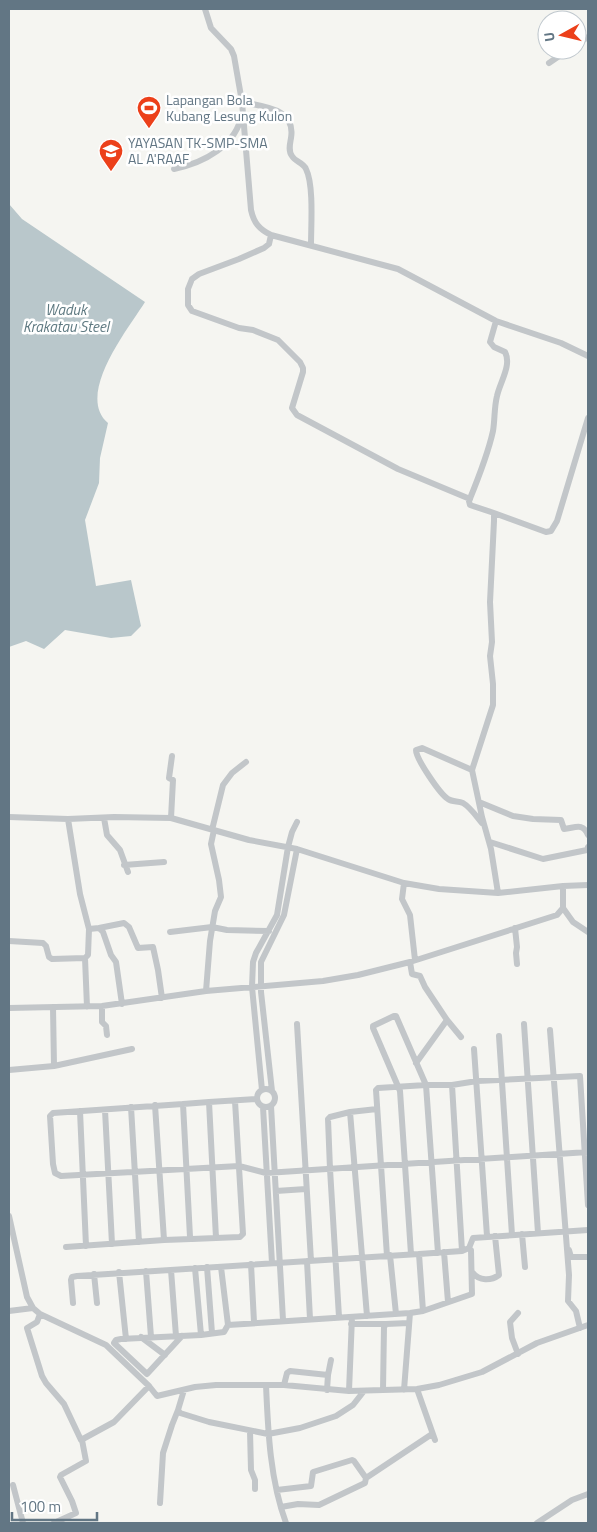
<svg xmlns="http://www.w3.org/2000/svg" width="597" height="1532" font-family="'Titillium Web',sans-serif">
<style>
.water{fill:#b9c7cb}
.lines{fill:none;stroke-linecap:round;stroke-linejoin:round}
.minor{stroke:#c2c6c9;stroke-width:6}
.labels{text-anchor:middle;stroke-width:5;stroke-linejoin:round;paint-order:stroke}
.poi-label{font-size:14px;fill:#627684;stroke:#fff;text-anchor:start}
.water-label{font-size:15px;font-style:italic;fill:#5e7981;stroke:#fff}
</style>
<rect width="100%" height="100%" fill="#f5f5f1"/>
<path class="water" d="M 9,204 L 22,219 L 145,302 C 128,329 75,395 108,423 L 100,458 L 99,483 L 85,520 L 96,586 L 131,580 L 141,626 L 131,636 L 111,638 L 65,630 L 44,649 L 26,641 L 9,647 Z"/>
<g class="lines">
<path class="minor" d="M 205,9 L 211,28 L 231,49 L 234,56 L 242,102 L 251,210 C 254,223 259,229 271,235
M 577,44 L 588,37
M 549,63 L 568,50
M 242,102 C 264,107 296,108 291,138 C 290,144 288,151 292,156 C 295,162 303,162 306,169 C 314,185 311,226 311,245
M 174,169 C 203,163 237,146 242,113
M 496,321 L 490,342 L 494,347 L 505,352 C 512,365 500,382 497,396 C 494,408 495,419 493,431 C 488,454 478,479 469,501 L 470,505 L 494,513 L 494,521 L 490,602 L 492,642 L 490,656 L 493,684 L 493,705 L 472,770 L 482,817 L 491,849 L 498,893
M 470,499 L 398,469 L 297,415 L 292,408 L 303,372 L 303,368 L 300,362 L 278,340 L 253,330 L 239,328 L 192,311 L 188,305 L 188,289 L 192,279 L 199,274 L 239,259 L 264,248 L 269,244 L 271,235 L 398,269 L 496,321 L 561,343 L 588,356
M 494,513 L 546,532 L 551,531 L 557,521 L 588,418
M 472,770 L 422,748 L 416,750 C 416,759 440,794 448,799 C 452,802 458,801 463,803 C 470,807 477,817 482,823
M 479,802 L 513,816 L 533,819 L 561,820 L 564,829 C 575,828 583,822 588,835
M 9,817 L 68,819 L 114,817 L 171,818 L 249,840 L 297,849 L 404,883 L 439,889 L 498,893 L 563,886 L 588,885
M 104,818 L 107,835 L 120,850 L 128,872
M 171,818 L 173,780 L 169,778 L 172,756
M 68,819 L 80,894 L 89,929 L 88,955 L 85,958
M 212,830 L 223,785 L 232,773 L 246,762
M 490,842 L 543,859 L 587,850 L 588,847
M 124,865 L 164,862
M 404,883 L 402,899 L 410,915 L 415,960
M 563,908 L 573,922 L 588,932
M 99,928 L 124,923 L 129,927 L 138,948 L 153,947 L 158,970 L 162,998
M 515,928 L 517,947 L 516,953 L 517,964
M 89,929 L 99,928 L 103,932 L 111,955 L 116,962 L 122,1004
M 170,932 L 212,927 L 227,930 L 269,931
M 9,941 L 43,943 L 46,946 L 49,957 L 52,959 L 85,958 L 87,1007
M 410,962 L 412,974 L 420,976 L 425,987 L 447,1020 L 416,1063
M 206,991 L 210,941 L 215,911 L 221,897 L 219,880 L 211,844 L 214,830
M 102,1006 L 102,1022 L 106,1026 L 107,1035
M 53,1007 L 54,1066 L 132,1049
M 9,1008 L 102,1006 L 206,991 L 323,981 L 358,975 L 410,962 L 557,915 L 563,908 L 563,886
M 447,1020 L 461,1037
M 297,1024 L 311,1261
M 524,1024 L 538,1233
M 550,1030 L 569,1275 L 568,1301 L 576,1311 L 580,1328
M 499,1036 L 512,1235
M 474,1049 L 487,1236
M 9,1070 L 54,1066
M 452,1085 L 462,1251
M257 1098a9 9 0 1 1 18 0a9 9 0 1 1-18 0Z
M 262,1090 L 252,987 L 253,962 L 256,953 L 277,915 L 288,847 L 292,832 L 297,822
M 272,1091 L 261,992 L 261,962 L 284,915 L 297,849
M 235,1101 L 243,1234 L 240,1237 L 216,1238 L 209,1102 L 257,1099
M 209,1102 L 183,1104 L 190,1237 L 192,1239 L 216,1238
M 183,1104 L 53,1113 L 50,1116 L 53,1164 L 55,1173 L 61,1176 L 239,1166 L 266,1173 L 588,1152
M 271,1106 L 283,1320
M 131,1107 L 139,1242
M 263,1107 L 272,1263
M 105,1110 L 112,1244
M 80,1111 L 86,1246
M 276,1191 L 306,1189
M 9,1216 L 27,1297 L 33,1308 L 40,1314 L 106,1345 L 149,1386 L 157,1396 L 195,1387 L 216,1385 L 284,1385 L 349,1391 L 417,1389 L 439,1385 L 482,1372 L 537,1343 L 588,1325
M 522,1234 L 525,1267
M 164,1240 L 191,1239
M 66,1247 L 164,1240 L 155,1105
M 469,1248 L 473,1238 L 588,1230
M 569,1250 L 571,1257 L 588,1257
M 444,1252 L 448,1302
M 411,1254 L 400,1091 L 373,1028 L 373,1026 L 394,1016 L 396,1016 L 426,1085 L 438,1253
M 419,1254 L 423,1311
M 390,1255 L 396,1314
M 387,1256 L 376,1090 L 378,1088 L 426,1085 L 452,1085 L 477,1081 L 580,1076 L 588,1205
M 307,1261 L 310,1319
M 251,1264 L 254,1322
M 207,1267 L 212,1333
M 195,1268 L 201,1335
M 171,1270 L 176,1336
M 146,1271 L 151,1337
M 119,1272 L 126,1339
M 473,1273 C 479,1281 491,1281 499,1275 L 495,1236
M 94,1274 L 97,1303
M 73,1303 L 71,1280 L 72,1277 L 77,1276 L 419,1254 L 462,1251 L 469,1248 L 471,1250 L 472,1294 L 423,1311 L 410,1313 L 228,1325
M 9,1311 L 33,1308
M 518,1313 L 510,1322 L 512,1338 L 518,1354
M 40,1314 L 37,1322 L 27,1328 L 42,1376 L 46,1383 L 64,1404 L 81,1440 L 114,1422 L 149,1386
M 367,1316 L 350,1112 L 377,1109
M 339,1317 L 330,1169 L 328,1119 L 330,1117 L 350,1112
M 351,1324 L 386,1324
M 182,1336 L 147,1374 L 114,1343 L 116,1340 L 121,1339 L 201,1335 L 224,1332 L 228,1325 L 221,1267
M 141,1337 L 165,1355
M 266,1385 C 268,1431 270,1480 286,1523
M 284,1385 L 287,1373 L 290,1371 L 328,1375
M 417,1389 L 435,1440
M 184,1390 L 178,1410 L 180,1413 L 209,1422 L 268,1434 L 300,1428 L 336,1416 L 353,1405 L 364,1391
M 327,1390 L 328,1375 L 331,1360
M 383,1390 L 384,1327 L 386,1324 L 409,1323
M 404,1390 L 410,1313
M 349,1391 L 352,1317
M 250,1431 L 251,1470 L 255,1480 L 255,1489
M 13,1485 L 23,1523
M 277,1490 L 311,1486 L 313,1472 L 352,1460 L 354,1461 L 366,1478
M 160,1503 L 163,1453 L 172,1425 L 178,1410
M 281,1507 L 298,1504 L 319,1505 L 365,1483 L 366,1478 L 432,1434
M 54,1523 L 76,1513 L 72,1501 L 60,1477 L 61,1475 L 86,1461 L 82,1440
M 537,1523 L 572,1500 L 588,1494"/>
</g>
<defs>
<symbol id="stadium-pin" viewBox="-11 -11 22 30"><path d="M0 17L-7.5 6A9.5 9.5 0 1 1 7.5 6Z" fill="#ec401a" stroke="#fff"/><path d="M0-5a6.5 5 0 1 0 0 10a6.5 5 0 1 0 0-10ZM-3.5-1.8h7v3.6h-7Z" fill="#fff"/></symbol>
<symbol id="school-pin" viewBox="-11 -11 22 30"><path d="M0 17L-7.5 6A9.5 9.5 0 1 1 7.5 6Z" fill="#ec401a" stroke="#fff"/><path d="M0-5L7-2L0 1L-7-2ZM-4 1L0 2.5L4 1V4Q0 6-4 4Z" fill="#fff"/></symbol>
</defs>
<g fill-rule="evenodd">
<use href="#stadium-pin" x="135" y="94" width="28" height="38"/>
<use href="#school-pin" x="97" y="137" width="28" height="38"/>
</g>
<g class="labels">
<g class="poi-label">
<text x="166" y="105">Lapangan Bola<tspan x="166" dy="16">Kubang Lesung Kulon</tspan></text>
<text x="128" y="148">YAYASAN TK-SMP-SMA<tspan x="128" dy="16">AL A'RAAF</tspan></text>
</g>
<g class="water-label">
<text x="66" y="315">Waduk<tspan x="66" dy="17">Krakatau Steel</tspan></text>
</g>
</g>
<rect width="597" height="1532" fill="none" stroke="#627684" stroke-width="20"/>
<g transform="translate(562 35) rotate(262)"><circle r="24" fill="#ffffff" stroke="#c0c8ce"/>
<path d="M0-4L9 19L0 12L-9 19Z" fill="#ec401a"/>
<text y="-8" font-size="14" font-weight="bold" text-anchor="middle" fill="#627684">U</text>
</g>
<path d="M12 1512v8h85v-8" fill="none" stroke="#627684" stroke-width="2.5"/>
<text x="20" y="1512" font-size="15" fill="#627684" stroke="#ffffff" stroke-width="4" paint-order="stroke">100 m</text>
</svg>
